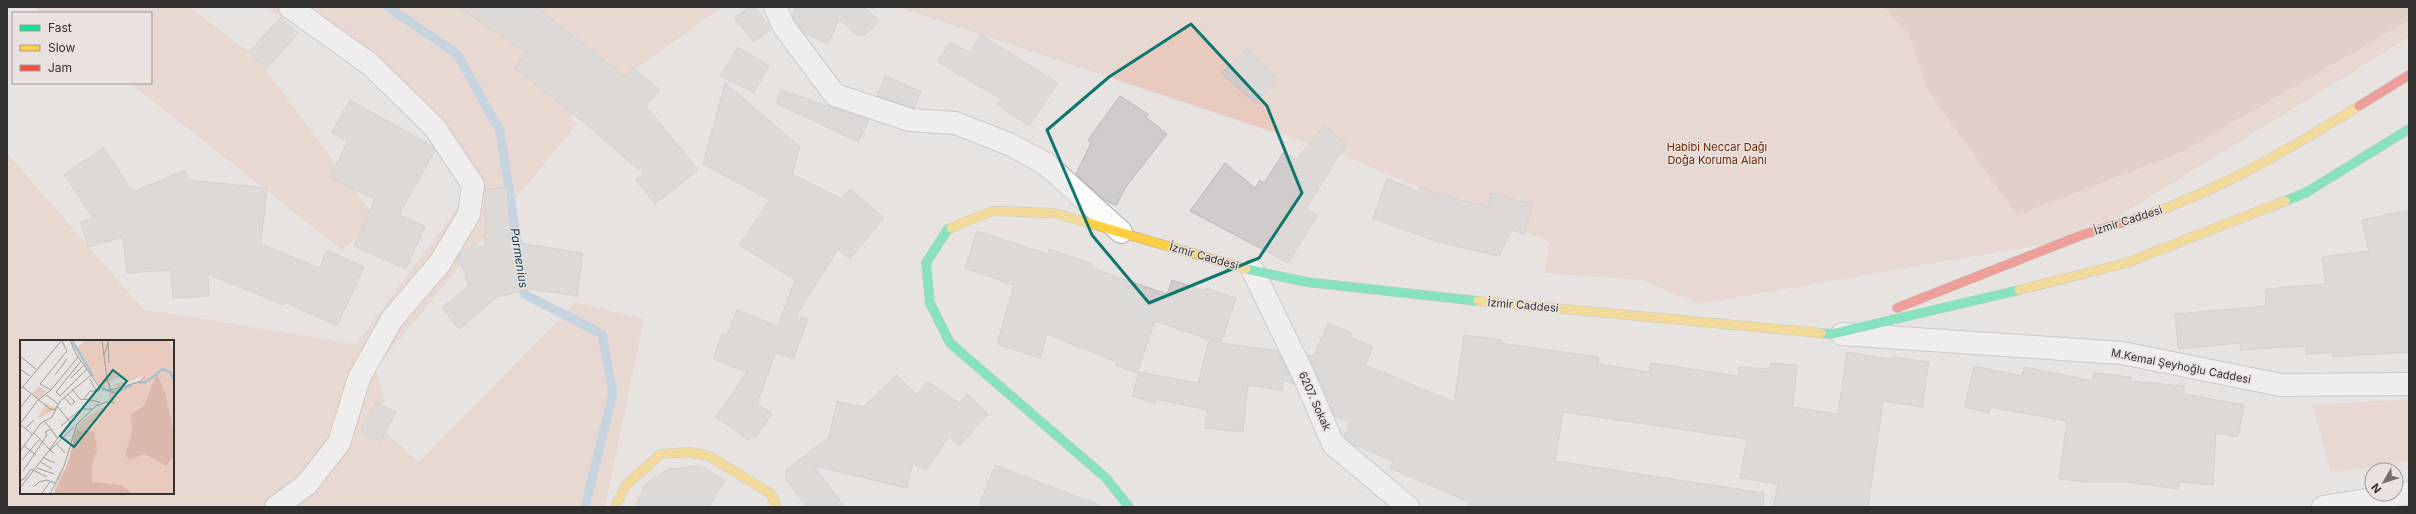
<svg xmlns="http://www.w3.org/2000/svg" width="2416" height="514" font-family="Inter,sans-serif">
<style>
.green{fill:#e9cabe;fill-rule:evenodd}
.forest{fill:#dab9ac}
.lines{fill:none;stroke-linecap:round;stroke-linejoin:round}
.stream{stroke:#9bc1d9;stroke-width:9}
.building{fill:#cfcccb;stroke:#bdbab9}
.street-casing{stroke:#aeabaa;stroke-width:24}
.fast-casing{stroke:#aeabaa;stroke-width:10}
.slow-casing{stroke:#aeabaa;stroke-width:10}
.jam-casing{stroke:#aeabaa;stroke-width:10}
.street{stroke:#fbfbfa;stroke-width:22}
.fast{stroke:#16e098;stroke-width:9}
.slow{stroke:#ffcf43;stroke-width:9}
.jam{stroke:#f24e42;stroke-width:9}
.marked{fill:none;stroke:#0f766e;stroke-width:3;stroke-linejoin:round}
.labels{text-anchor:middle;stroke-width:3;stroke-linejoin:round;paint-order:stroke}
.park-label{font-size:11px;fill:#6f2909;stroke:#e9e2df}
.street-label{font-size:11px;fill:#333130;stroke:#e9e2df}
.water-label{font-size:12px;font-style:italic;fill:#134159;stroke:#e9e2df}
.inset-river{fill:none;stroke:#9bc1d9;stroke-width:2}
.inset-road{fill:none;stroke:#9f9c9a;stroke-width:1}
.view{fill:#0f766e;fill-opacity:0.15;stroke:#0f766e;stroke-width:2}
.inset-edge{fill:none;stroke:#333130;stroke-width:2}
</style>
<rect width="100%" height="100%" fill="#e7e3e1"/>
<path class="green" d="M 34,7 L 190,7 L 258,59 L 377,220 L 342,250 L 130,83 L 151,83 L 151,13 L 41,13 Z
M 262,7 L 722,7 L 569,117 L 577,124 L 375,369 L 385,400 L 376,424 L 419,462 L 576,302 L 644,319 L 605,507 L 7,507 L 7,153 L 143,309 L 356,344 L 472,189 L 462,155 L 359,70 L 288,19 ZM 21,341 L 173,341 L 173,493 L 21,493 Z
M 898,7 L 2409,7 L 2409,37 L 2085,237 L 1699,304 L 1641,280 L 1544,273 L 1550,242 L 1337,153 Z
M 2409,399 L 2409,461 L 2331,473 L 2312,405 Z"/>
<path class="forest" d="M 1884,7 L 2409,7 L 2409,20 L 2182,152 L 2017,215 L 1928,90 L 1909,35 Z"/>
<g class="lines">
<path class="stream" d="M 388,7 L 457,54 L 500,131 L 519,254
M 522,279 L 524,294 L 602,334 L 613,394 L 585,507"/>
</g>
<path class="building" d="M 459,7 L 536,7 L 625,77 L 633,68 L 660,90 L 646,106 L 698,170 L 655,204 L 636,180 L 644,174 L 586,124 L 515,68 L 527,53 Z
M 749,7 L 755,7 L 771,29 L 754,42 L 734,18 Z
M 796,7 L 865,7 L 879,21 L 865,35 L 856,35 L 839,19 L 828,44 L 804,33 L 792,15 Z
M 281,17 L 298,33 L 267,68 L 249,52 Z
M 981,35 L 1058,83 L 1029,126 L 997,105 L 1001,99 L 938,62 L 950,42 L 970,53 Z
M 738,47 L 769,66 L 754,92 L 720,76 Z
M 1247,48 L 1279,80 L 1254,102 L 1222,73 Z
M 885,76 L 921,92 L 914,108 L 877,96 Z
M 725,83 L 800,147 L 792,174 L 842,199 L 850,189 L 884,218 L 850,259 L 838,249 L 796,316 L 808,320 L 793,359 L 776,352 L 757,403 L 772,414 L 755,438 L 752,435 L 749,440 L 716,417 L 747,372 L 713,359 L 722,334 L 727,336 L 737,310 L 778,326 L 795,280 L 740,245 L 769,200 L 703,164 Z
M 781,90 L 869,120 L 858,142 L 776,103 Z
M 1120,96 L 1148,114 L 1146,117 L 1167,134 L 1125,188 L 1116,206 L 1103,199 L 1076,174 L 1091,143 L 1088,140 Z
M 350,100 L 432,146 L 435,150 L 399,215 L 425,226 L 406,269 L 354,246 L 375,199 L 330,177 L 348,141 L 332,132 Z
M 1324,125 L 1346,144 L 1306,209 L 1317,216 L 1288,263 L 1190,211 L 1225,163 L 1255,188 L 1260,180 L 1264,183 L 1284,152 L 1296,160 Z
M 104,148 L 133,192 L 185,170 L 189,180 L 267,188 L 261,244 L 319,268 L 327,250 L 364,267 L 337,326 L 285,302 L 284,305 L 208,274 L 209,296 L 173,298 L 171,270 L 127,273 L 123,237 L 88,247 L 80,222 L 93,218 L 64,174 Z
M 1387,178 L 1418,192 L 1420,188 L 1489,208 L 1491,193 L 1533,204 L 1524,234 L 1511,230 L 1499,256 L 1442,243 L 1373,219 Z
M 507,188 L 511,242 L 583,253 L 577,296 L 529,289 L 497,297 L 459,329 L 442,308 L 469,286 L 458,257 L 460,254 L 486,245 L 483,234 L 486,233 L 485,189 Z
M 2409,210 L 2409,352 L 2333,357 L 2332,352 L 2306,354 L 2306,346 L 2241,350 L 2240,343 L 2178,349 L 2175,314 L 2266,306 L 2265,289 L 2326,284 L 2322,257 L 2369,251 L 2362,220 Z
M 977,231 L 1048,254 L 1049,249 L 1093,264 L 1091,268 L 1167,294 L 1172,280 L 1205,291 L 1206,288 L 1236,298 L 1221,343 L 1278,351 L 1294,384 L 1283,380 L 1282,390 L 1248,385 L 1243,432 L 1205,428 L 1207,410 L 1156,399 L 1155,403 L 1132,396 L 1139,372 L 1198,383 L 1209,341 L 1217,342 L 1155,321 L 1137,373 L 1116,366 L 1117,362 L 1047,334 L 1040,358 L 997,344 L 1014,285 L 965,268 Z
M 1328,323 L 1352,333 L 1350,337 L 1373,347 L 1365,365 L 1454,402 L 1464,335 L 1501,340 L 1500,343 L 1599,357 L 1598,364 L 1650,372 L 1651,363 L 1738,376 L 1739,367 L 1771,369 L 1771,363 L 1797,365 L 1793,407 L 1838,414 L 1847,352 L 1893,360 L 1894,357 L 1929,362 L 1922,407 L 1883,401 L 1868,507 L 1773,507 L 1778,484 L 1740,478 L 1747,439 L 1563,412 L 1555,461 L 1764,493 L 1763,507 L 1468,507 L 1469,502 L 1390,468 L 1393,461 L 1352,444 L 1344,437 L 1350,423 L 1334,415 L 1330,406 L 1332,402 L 1328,400 L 1308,355 L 1314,356 Z
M 1974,366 L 2022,376 L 2024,367 L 2093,381 L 2094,373 L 2131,377 L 2130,381 L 2184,386 L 2184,394 L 2244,405 L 2238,437 L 2216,433 L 2213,485 L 2179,482 L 2178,489 L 2126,482 L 2087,482 L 2059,479 L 2067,421 L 1990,407 L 1989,413 L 1965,407 Z
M 897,375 L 917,395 L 927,381 L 959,403 L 967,394 L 988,414 L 959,446 L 949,436 L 926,471 L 913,463 L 907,488 L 814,466 L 845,507 L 807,507 L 786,479 L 786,470 L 829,437 L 837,401 L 863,407 Z
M 376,402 L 396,412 L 381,441 L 361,431 Z
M 995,465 L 1099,505 L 1098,507 L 979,507 Z
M 697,466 L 704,468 L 725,480 L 709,507 L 635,507 L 645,485 L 649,481 L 669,469 Z"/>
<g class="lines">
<defs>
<path id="street" d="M 775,7 L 784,27 L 835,95 L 910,120 L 955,123 L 1009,144 L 1046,164 L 1121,232
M 1253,271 L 1303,374 L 1333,444 L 1408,507
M 1842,334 L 2122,353 L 2281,385 L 2409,384
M 276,507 L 307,484 L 339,443 L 359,378 L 392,319 L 440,263 L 469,214 L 473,185 L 435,128 L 371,65 L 290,7
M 2323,507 L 2409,493"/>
<path id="fast" d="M 2285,201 L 2307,192 L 2409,129
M 951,228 L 948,229 L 926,263 L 930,303 L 950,343 L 1106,478 L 1129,507
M 1246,269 L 1306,282 L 1478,301
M 1821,333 L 1832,334 L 2019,290"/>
<path id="slow" d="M 2144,216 C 2220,190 2291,148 2359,106
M 951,228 L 992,211 L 1054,213 L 1246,269
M 2019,290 L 2126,263 L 2285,201
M 1478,301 L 1821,333
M 615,507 L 626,485 L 661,454 L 689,452 L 709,456 L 770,493 L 777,507"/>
<path id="jam" d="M 2359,106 L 2409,75
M 1897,308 L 2082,235 L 2144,216"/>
</defs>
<use href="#street" class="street-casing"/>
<use href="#fast" class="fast-casing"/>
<use href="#slow" class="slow-casing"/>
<use href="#jam" class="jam-casing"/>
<use href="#street" class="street"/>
<use href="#fast" class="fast"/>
<use href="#slow" class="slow"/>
<use href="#jam" class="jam"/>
</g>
<path d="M0 0H2416V514H0ZM 1191,24 L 1267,106 L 1302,193 L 1259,258 L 1149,303 L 1092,235 L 1047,130 L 1109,77 Z" fill="#e7e3e1" fill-opacity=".55" fill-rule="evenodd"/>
<path class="marked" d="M 1191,24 L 1267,106 L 1302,193 L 1259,258 L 1149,303 L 1092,235 L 1047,130 L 1109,77 Z"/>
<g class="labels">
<g class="park-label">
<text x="1717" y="151">Habibi Neccar Dağı<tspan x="1717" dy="13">Doğa Koruma Alanı</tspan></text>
</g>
<g class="street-label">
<text transform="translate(2128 220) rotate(-18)" y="4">İzmir Caddesi</text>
<text transform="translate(1204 256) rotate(16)" y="4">İzmir Caddesi</text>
<text transform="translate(1523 305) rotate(5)" y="4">İzmir Caddesi</text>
<text transform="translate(2181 366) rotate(11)" y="4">M.Kemal Şeyhoğlu Caddesi</text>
<text transform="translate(1315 401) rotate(66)" y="4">6207. Sokak</text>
</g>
<g class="water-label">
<text transform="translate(519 258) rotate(81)" y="4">Parmenius</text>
</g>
</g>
<g transform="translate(20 340)">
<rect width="154" height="154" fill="#e7e3e1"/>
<path d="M 51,0 L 56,8 L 66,0 L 149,0 L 154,14 L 154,154 L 33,154 L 39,136 L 45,129 L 52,110 L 54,93 L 61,81 L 90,63 L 88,43 L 85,43 L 84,52 L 55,10 ZM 122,36 L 124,38 L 121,40 L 100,49 L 91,50 L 89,43 L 95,38 L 106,38 L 108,41 L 92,45 L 99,47 ZM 19,46 L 27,52 L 18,59 L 12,54 ZM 26,63 L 37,69 L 19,78 L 18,77 Z" fill="#e9cabe" fill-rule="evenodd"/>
<path d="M 137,33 L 145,53 L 154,92 L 154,116 L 146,126 L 125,114 L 110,119 L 105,115 L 112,93 L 111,74 L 124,66 ZM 56,91 L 73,91 L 75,94 L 77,110 L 72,124 L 72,142 L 101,145 L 114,154 L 34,154 L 47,126 Z" fill="#dab9ac"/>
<path class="inset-river" d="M 52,0 L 73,36M 119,43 L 126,42 L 143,29 L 150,32 L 154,40M 81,48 L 95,53 L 112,45"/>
<path class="inset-road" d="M 82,0 L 87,39 L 91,50 L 119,42 L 125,37M 88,1 L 89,23M 84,15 L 88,3M 0,16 L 16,29M 61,21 L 36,52 L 40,56 L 67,29M 0,29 L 10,36M 35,35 L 47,19M 51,38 L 64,25M 70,39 L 76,51M 3,47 L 30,69 L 34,70 L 37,66 L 50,82 L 29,110M 52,49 L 61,60 L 64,59M 0,50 L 42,0M 31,50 L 20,44 L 47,11 L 42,1M 26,55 L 38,64M 44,57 L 51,65 L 55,62 L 47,54M 77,66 L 86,62 L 95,63M 0,68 L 11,54M 0,84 L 18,60 L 31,50 L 58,17M 0,84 L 13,95M 41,86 L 61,69 L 72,69M 5,89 L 14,80M 31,89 L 38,99M 14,93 L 34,114M 37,104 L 45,113M 4,106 L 16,115M 0,111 L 21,83 L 32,77 L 40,61 L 71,35M 24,118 L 35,123M 2,120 L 19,100M 21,122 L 32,129M 17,128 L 34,134M 3,131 L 27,95 L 25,92 L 31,89 L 24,81M 0,141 L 4,139 L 11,129 L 27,137M 15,146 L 19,142 L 27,140 L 35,143M 0,148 L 27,113 L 54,87M 22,153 L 30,142M 30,154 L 44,126 L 57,84 L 80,62 L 64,59 L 70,51 L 79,51 L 80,48 L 56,14 L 50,0"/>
<path class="view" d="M 93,30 L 107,41 L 54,107 L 40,96 Z"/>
<rect width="154" height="154" class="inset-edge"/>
</g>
<rect width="2416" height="514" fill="none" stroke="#333130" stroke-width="16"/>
<rect x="12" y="12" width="140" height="72" fill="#e9e2df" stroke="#a09b99"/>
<rect x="20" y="25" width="20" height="6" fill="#16e098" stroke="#a09b99"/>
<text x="48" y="32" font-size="12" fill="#333130">Fast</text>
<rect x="20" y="45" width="20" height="6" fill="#ffcf43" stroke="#a09b99"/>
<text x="48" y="52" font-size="12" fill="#333130">Slow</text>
<rect x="20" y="65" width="20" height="6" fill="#f24e42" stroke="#a09b99"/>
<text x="48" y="72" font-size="12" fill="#333130">Jam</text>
<g transform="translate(2384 482) rotate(231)"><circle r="19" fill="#e9e2df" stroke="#a09b99"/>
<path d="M0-3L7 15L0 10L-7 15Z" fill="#726f6e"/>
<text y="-6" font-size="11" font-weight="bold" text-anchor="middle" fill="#333130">N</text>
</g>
</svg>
